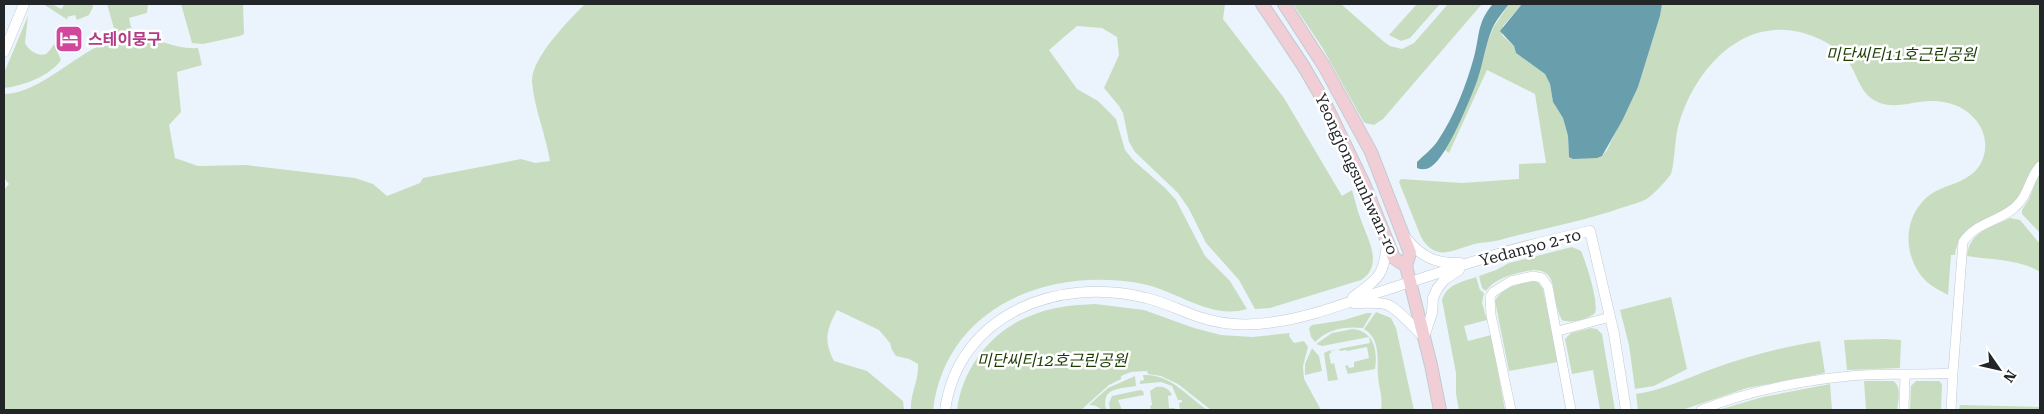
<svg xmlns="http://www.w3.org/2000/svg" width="2044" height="414" font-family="'Roboto Serif','Noto Sans KR',serif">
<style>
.green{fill:#c8ddbf}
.water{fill:#699eac}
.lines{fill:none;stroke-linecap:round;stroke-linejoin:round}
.minor-casing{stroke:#c1cad1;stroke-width:10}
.tertiary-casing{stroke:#c1cad1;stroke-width:11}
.secondary-casing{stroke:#c1cad1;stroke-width:14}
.minor{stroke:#fff;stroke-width:9}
.tertiary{stroke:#fff;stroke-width:10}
.secondary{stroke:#f1ced6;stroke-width:12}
.labels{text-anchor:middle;stroke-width:5;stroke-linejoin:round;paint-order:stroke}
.hotel-label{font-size:16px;font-weight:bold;fill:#b23c85;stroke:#fff;text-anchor:start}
.park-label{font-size:16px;font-style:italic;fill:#1c3c04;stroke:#fff}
.street-label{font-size:16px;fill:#232629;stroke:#fff}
</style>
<rect width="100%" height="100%" fill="#ebf4fc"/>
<path class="green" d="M 43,4 L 52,4 L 61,9 L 65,4 L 92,4 L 93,7 L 89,15 L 77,20 L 75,15 L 67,17 L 68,20 Z
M 107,4 L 148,4 L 147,13 L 129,18 L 132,32 L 115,32 Z
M 181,4 L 243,4 L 244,34 L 240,36 L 203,44 L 192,43 Z
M 585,4 L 1225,4 L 1223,19 L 1284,98 L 1342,196 L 1352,190 C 1355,200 1357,210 1361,220 C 1368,240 1384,265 1361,280 L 1270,308 L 1255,309 L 1239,280 L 1206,243 L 1189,209 L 1178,193 L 1135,152 L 1129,142 L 1123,113 L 1119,106 L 1104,88 L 1119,55 L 1117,37 L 1102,28 L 1077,26 L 1049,50 L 1077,89 L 1098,101 L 1116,119 L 1125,150 L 1133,160 L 1165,188 L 1176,200 L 1205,256 L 1230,281 L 1247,309 C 1211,320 1177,291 1143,284 C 1049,266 946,306 933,410 L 911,410 C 910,394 919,380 918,364 L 909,359 L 896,356 L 892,350 L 890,343 L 879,330 L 837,310 C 827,329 823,340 834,361 L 867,371 L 903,401 L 904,410 L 4,410 L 4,190 L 9,184 L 4,178 L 4,94 C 41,94 79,49 116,39 C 151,30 168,50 198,48 L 202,65 L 177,72 L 181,112 L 169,125 L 175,158 L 198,166 L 246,165 L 355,178 L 373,184 L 387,196 L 420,183 L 423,178 L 521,159 L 535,163 L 550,161 C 546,136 534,107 532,82 C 531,58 569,20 585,4 Z
M 1293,4 L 1341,4 L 1383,41 L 1390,46 L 1402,49 L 1414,43 L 1448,4 L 1482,4 L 1383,119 L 1374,125 L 1365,123 L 1363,121 L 1322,47 Z
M 1417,4 L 1440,4 L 1410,38 L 1401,41 L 1389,35 Z
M 1509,4 L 1522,4 L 1503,26 L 1502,35 L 1514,46 L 1516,53 L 1545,74 L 1550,84 L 1553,102 L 1563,118 L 1568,136 L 1569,157 L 1602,156 L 1607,150 L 1638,87 L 1660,16 L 1662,4 L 2040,4 L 2040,161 C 2029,172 2028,190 2017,201 C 1996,223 1961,217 1955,255 L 1951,255 L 1948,295 C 1941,291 1930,286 1925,280 C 1904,258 1902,221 1925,199 C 1937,187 1953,186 1966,178 C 1989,165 1991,136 1974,118 C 1963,106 1948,101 1931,101 C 1914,101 1897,109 1880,103 C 1859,95 1859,76 1847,60 C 1832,40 1799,28 1775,30 C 1724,33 1687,86 1677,132 C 1675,142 1674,167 1671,174 C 1668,179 1653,195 1648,198 C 1641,203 1629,205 1621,208 C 1584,221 1545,228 1507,238 C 1498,241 1489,242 1479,243 C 1457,247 1437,265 1421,237 L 1399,182 L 1401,179 L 1462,183 L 1519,179 L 1519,164 L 1546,163 L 1535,94 L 1487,70 L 1449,153 L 1445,150 L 1476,83 L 1486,46 L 1493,28 Z
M 28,16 L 25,43 C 28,50 38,57 46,54 C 49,52 52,47 54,44 L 61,60 C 50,76 23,86 4,88 L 4,73 Z
M 2040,172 L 2040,233 L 2022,214 L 2022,210 L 2029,199 Z
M 2010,218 L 2020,220 L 2040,244 L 2040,272 C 2020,259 1991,260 1967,256 C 1970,231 1990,228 2010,218 Z
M 1572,247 L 1581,251 C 1586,262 1599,302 1595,313 C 1588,319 1571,324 1562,320 C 1547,293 1565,259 1515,274 C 1505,276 1492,282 1486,291 L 1482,288 L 1479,276 L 1496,270 L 1509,263 Z
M 1476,277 L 1480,290 L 1484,293 L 1482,303 L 1487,320 L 1464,326 L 1468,341 L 1491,335 L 1505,410 L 1459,410 L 1456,394 L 1456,373 L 1442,300 C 1447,284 1462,282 1476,277 Z
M 1537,281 L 1543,289 L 1558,362 L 1509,371 L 1495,301 C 1501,287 1523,282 1537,281 Z
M 1671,297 L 1687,369 L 1654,386 L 1635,389 L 1629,345 L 1620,310 Z
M 1095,304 L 1144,310 L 1194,328 L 1221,335 L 1252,337 L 1290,333 L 1289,336 L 1294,343 L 1304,341 L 1308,347 L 1303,366 L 1304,379 L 1321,410 L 1211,410 L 1178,384 L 1161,376 L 1148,374 L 1147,371 L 1131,372 L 1121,376 L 1121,379 L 1109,385 L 1081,410 L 957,410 C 962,369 991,331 1030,316 C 1050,307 1073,305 1095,304 Z
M 1376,312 L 1391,318 L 1396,328 L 1414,410 L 1381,410 C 1383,394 1379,391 1378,376 C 1377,360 1381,339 1364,329 Z
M 1367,313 L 1372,313 L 1363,328 C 1345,326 1328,329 1315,342 L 1311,337 L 1309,328 L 1312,325 L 1344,320 Z
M 1591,328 L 1597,329 L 1602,334 L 1615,410 L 1600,410 L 1593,370 L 1572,374 L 1565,339 L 1571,333 Z
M 1353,329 C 1374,332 1378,350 1375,369 L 1348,374 L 1345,366 L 1348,365 L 1349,368 L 1354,367 L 1354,362 L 1369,358 L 1367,347 L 1347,351 L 1346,350 L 1340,351 L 1339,349 L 1331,351 L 1331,353 L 1329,354 L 1331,364 L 1334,363 L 1338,380 L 1328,381 L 1324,353 L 1328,351 L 1370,343 L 1369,337 L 1322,346 L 1316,344 L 1332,333 Z
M 1884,339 L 1901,340 L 1900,368 L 1847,370 L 1844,340 Z
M 1820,341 L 1825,373 L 1747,388 L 1682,410 L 1638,410 L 1636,394 C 1663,390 1687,378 1712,369 C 1748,356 1782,347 1820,341 Z
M 1312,348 L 1319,356 L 1322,371 L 1305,375 L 1305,364 Z
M 1143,375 C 1171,373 1187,397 1208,410 L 1180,410 L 1179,403 L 1182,402 L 1182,400 L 1178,400 L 1172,386 L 1161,382 L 1140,384 L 1140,381 L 1144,380 Z
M 1135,376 L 1136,386 C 1119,389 1101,387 1106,410 C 1099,410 1097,404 1089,405 L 1108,388 Z
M 1864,381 L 1893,381 C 1902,386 1898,401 1897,410 L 1866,410 Z
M 1916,381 L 1939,381 L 1942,384 L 1941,410 L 1910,410 L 1911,386 Z
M 1830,384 L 1832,410 L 1718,410 L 1763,397 Z
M 1156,387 C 1163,386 1169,388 1172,395 L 1168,396 L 1169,408 L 1175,408 L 1175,410 L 1151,410 L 1150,406 L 1152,405 L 1150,391 Z
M 1140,390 L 1143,391 L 1144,395 L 1118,400 L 1122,410 L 1110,410 L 1109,403 L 1112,396 Z
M 1960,405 L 2040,407 L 2040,410 L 1959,410 Z"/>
<path class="water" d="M 1493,4 L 1509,4 C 1503,12 1496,20 1492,29 C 1485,46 1483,64 1477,81 C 1470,100 1447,156 1432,166 C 1427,170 1422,170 1417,168 L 1417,162 C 1424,155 1431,150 1437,142 C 1454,117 1466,86 1474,57 C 1480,35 1477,22 1493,4 Z
M 1522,4 L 1662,4 L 1660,16 L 1638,87 L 1622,121 L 1602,156 L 1597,158 L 1573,159 L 1569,157 L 1568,136 L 1563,118 L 1553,102 L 1550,84 L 1545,74 L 1516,53 L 1514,46 L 1500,31 Z"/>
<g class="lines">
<defs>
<path id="minor" d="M 1558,331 L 1610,317
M 1953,373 L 1963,242 C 1975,223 1998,222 2014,208 C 2028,197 2029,178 2040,166
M 1511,410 L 1491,315 L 1490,297 L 1493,292 L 1511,281 L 1533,276 L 1542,278 L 1548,287 L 1571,410
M 1701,410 C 1748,391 1799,381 1850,376 C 1884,373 1919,375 1953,373 L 1951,410
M 1904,410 L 1905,375"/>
<path id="tertiary" d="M 4,52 L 24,4
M 1406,238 C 1421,257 1436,264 1460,263
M 1353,297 C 1379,278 1384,276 1387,243
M 1353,303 C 1363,303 1375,302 1385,304 C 1396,306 1414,328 1424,337 L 1432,313 L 1433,298 L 1437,289 L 1444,280 L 1459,270
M 945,410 C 959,313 1059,276 1146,298 C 1164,302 1181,311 1199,317 C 1223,325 1250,326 1274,322 C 1312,317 1350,301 1386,290 C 1424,278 1461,265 1498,254 C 1528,245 1559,238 1590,231 L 1614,334 L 1626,410"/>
<path id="secondary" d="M 1262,4 L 1304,67 L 1326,105 L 1364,184 L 1394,258 L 1406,266 L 1431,365 L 1440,410
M 1284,4 L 1324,66 L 1371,152 L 1410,253 L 1406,266"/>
</defs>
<use href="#minor" class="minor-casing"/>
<use href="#tertiary" class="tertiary-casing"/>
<use href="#secondary" class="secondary-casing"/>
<use href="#minor" class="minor"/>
<use href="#tertiary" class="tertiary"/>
<use href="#secondary" class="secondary"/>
</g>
<defs>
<symbol id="hotel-square" viewBox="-11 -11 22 22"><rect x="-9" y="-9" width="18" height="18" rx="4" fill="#d1479c" stroke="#fff"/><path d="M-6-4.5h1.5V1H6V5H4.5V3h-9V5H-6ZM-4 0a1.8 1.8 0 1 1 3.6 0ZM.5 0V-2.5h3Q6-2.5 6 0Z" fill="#fff"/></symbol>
</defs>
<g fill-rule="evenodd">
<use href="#hotel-square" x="53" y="23" width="32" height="32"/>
</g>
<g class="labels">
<g class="hotel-label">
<text x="88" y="45">스테이뭉구</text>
</g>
<g class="park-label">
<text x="1901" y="60">미단씨티11호근린공원</text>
<text x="1052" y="366">미단씨티12호근린공원</text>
</g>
<g class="street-label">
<text transform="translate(1357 174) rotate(65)" y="6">Yeongjongsunhwan-ro</text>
<text transform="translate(1530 247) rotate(-15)" y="6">Yedanpo 2-ro</text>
</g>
</g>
<rect width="2044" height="414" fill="none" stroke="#232629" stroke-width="10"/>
<g transform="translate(1999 369) rotate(124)" stroke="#ffffff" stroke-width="4" paint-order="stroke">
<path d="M0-4L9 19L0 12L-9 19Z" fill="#232629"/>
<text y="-8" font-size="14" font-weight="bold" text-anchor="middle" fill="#232629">N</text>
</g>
</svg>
